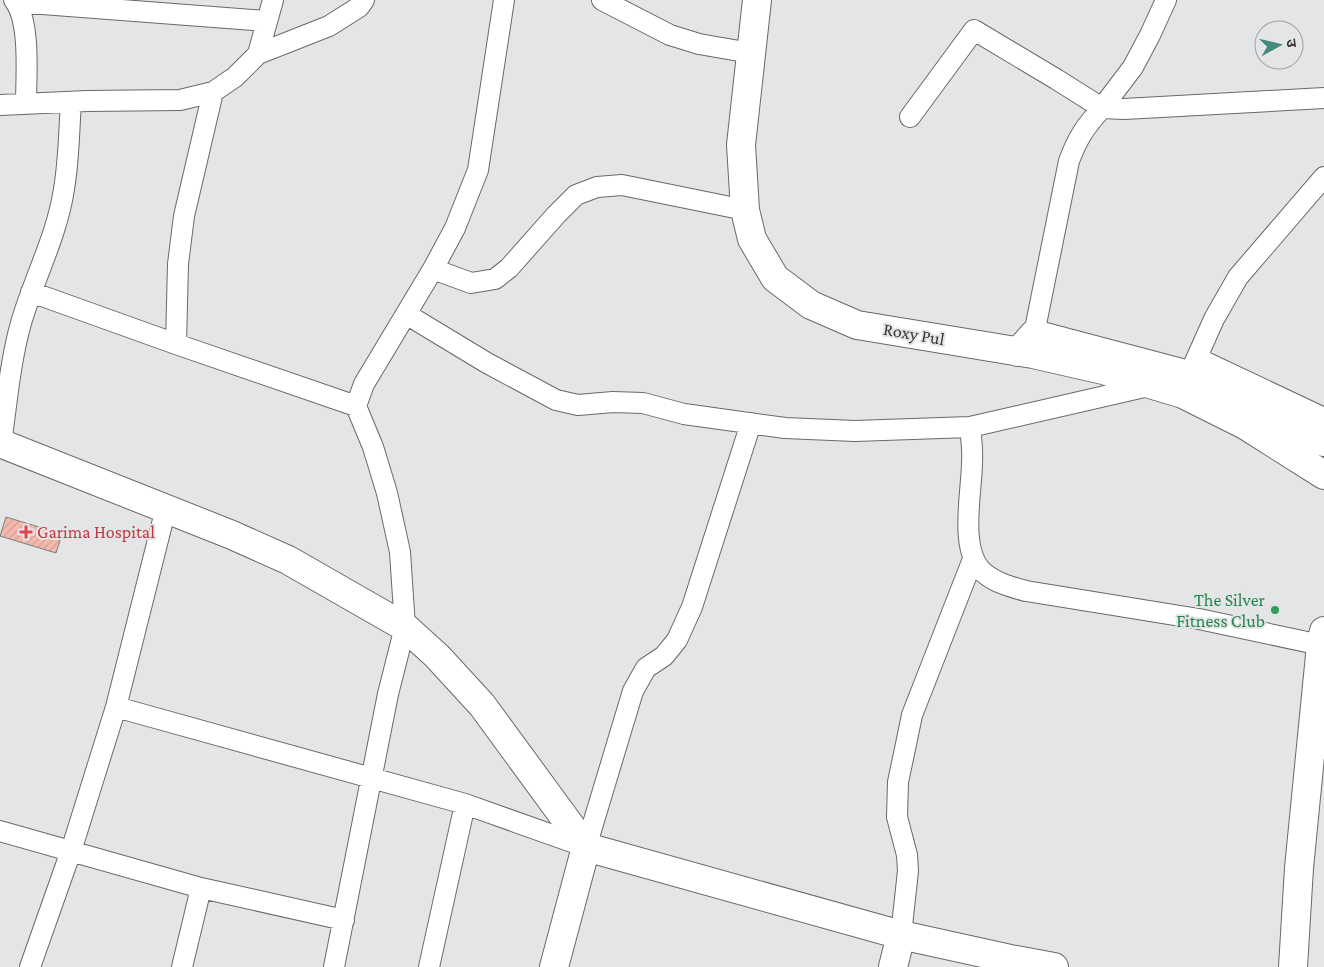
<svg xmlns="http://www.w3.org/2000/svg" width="1324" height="967" font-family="'Crimson Pro','Noto Sans Devanagari',serif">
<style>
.building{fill:url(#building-hatch);stroke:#7f7d7c}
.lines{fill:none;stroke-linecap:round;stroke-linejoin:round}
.street-casing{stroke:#68696b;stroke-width:22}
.secondary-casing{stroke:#68696b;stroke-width:30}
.street{stroke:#fff;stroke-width:20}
.secondary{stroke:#fff;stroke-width:28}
.health-dot{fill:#e0444e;stroke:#e4e5e7;stroke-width:2}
.leisure-dot{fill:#2e9e5b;stroke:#e4e5e7;stroke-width:2}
.labels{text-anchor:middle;stroke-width:4;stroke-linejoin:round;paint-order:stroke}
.street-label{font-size:18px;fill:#373738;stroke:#e4e5e7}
.health-label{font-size:18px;fill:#be3a42;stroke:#e4e5e7;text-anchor:start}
.leisure-label{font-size:18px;fill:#27864d;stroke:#e4e5e7;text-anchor:end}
</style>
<defs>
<pattern id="building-hatch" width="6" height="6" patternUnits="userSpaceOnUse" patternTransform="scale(1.25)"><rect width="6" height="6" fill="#f3baac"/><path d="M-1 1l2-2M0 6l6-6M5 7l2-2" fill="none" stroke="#d1a095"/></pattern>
</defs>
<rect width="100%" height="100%" fill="#e4e5e7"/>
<path class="building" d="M 6,517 L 62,534 L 56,553 L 0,536 Z"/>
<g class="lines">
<defs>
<path id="street" d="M 14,0 C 31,21 26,77 26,104
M 602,0 L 670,35 L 699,44 L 751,53
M 16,2 L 267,21
M 258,54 L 273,0
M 0,105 L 87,101 L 180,100 L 213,92 L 235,77 L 258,54 L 329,26 L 359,7 L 364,0
M 910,117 L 974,30 L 1056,79 L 1102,108 L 1133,67 L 1150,35 L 1166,0
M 433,269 L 471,283 L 495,279 L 509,268 L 556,215 L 576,195 L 597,187 L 622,185 L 745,210
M 31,292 L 176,344 L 356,406
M 406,314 L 487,363 L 556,400 L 578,405 L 613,402 L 643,403 L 684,414 L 785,428 L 855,431 L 970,427 L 1153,385
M 1034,334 L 1069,161 C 1078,137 1085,127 1102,108 L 1124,109 L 1324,98
M 176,344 L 178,264 L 184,216 L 213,92
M 1197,358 L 1324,418
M 1189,375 L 1214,319 L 1238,277 L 1324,177
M 970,427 C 971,438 973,450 972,462 C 972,492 958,551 984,573 C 996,583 1011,587 1026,591 L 1199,619 L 1321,645
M 1,443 C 7,403 10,362 21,323 C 34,278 57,236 64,189 C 69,160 69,130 71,102
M 116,707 L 465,804 L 586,847 L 633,691 L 646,668 L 664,656 L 677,640 L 692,607 L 751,423
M 0,831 L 201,888 L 344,920
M 901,935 L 908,871 L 907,855 L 897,817 L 898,782 L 905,749 L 912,715 L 973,559
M 30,967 L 71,851 L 116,707 L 166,508
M 182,967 L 201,888
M 334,967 L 388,694 L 405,627 L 400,552 L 387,493 L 373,447 L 356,406 L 364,384 L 433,269 L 455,228 L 478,170 L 504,0
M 429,967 L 465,804"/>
<path id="secondary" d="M 757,0 L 741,145 L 745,210 L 752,239 L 775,278 L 811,305 L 857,325 L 1033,354 L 1103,370 L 1183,394 L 1245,425 L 1324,475
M 1018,352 L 1034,334 L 1189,375 L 1324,442
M 0,443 L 232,535 L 288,560 L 405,627 L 437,656 L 482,705 L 586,847 L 901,935 L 1010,959 L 1054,967
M 554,967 L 586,847
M 893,967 L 901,935
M 1293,967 L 1299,868 L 1321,645 L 1324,631"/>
</defs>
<use href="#street" class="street-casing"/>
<use href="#secondary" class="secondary-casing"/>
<use href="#street" class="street"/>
<use href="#secondary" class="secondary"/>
</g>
<path class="health-dot" d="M23.5 524.5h5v5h5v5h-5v5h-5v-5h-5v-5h5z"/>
<circle class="leisure-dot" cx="1275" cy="610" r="5"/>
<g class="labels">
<g class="street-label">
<text transform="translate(914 334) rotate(10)" y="6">Roxy Pul</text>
</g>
<g class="health-label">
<text x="37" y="538">Garima Hospital</text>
</g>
<g class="leisure-label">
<text x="1265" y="606">The Silver<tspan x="1265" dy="21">Fitness Club</tspan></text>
</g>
</g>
<g transform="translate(1279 45) rotate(82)"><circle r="24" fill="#e4e5e7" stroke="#9f9fa1"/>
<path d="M0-4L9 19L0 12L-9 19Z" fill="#44897e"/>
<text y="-8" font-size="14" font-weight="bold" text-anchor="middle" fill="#373738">उ</text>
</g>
</svg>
